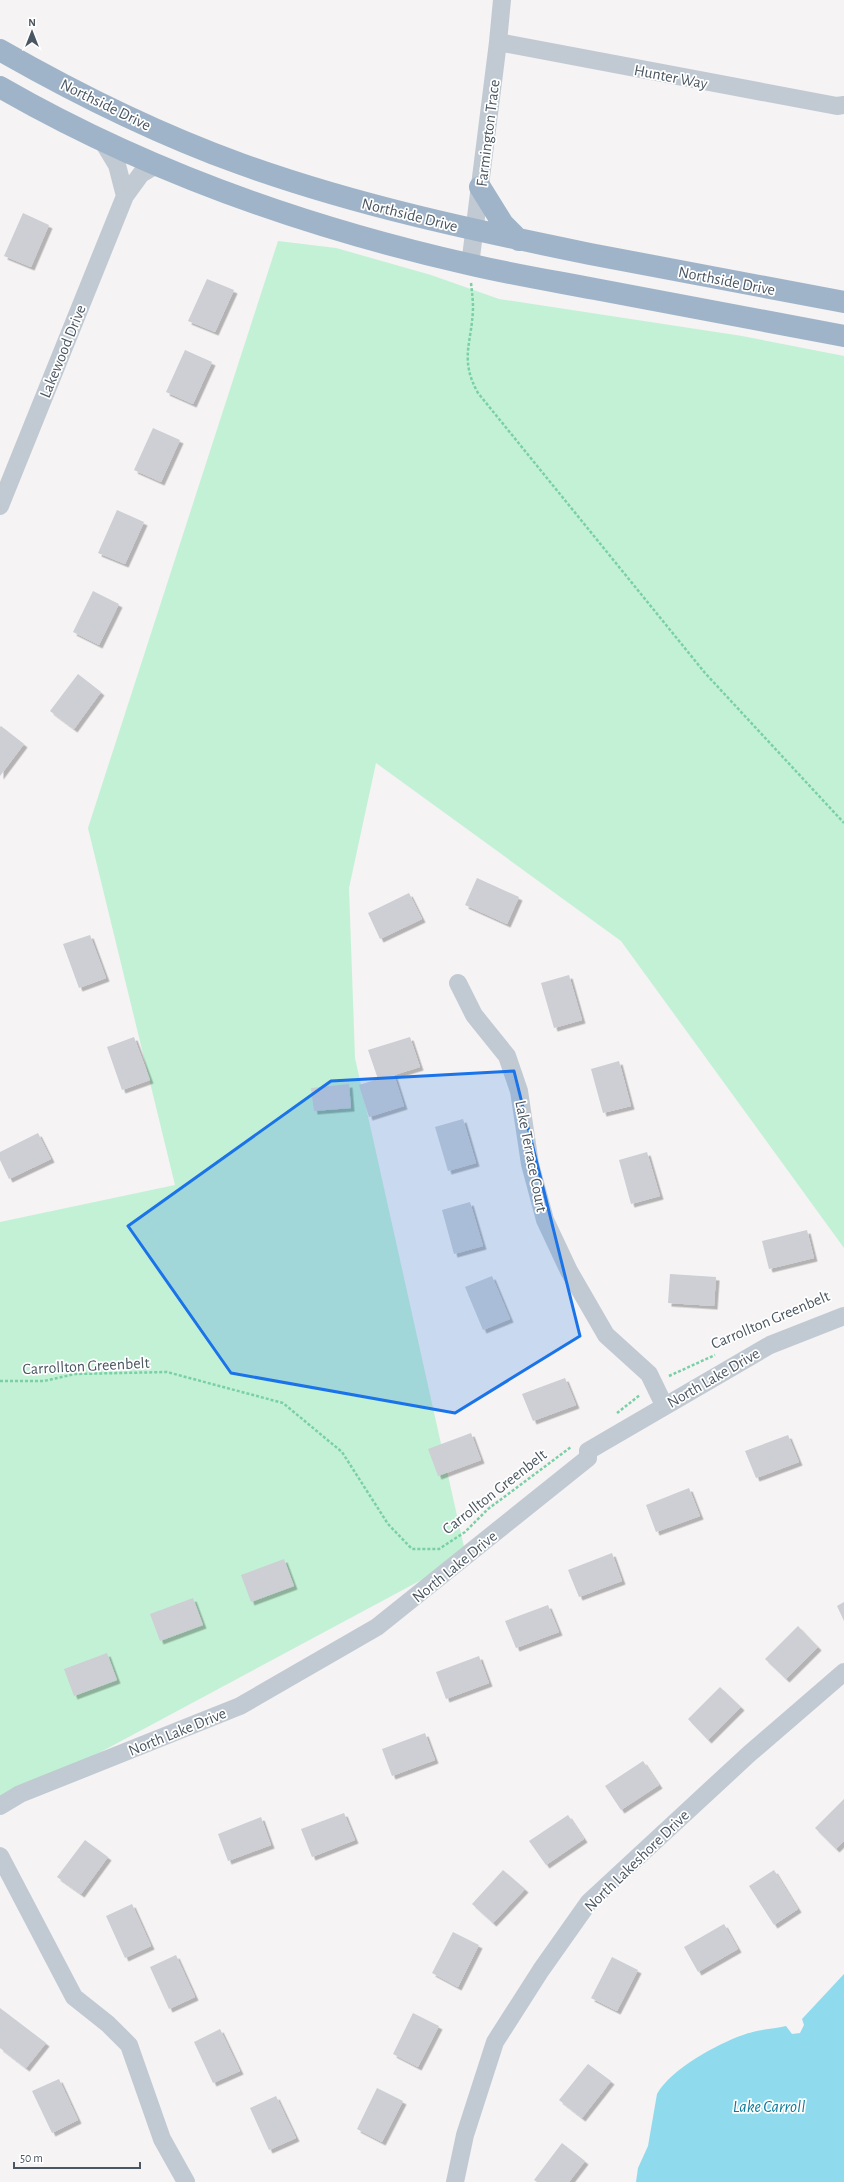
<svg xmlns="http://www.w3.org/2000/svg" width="844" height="2182" font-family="'Alegreya Sans',sans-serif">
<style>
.green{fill:#c3f1d5}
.water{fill:#90daee}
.building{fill:#cdcfd5;filter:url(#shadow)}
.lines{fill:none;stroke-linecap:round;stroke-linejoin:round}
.path{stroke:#7ad0a6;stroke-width:2.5;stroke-dasharray:3 2;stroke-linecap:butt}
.minor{stroke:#c1cad2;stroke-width:18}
.trunk{stroke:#9fb4c9;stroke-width:22}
.marked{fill:#1a73e8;fill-opacity:0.2;stroke:#1a73e8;stroke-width:3;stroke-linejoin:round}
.labels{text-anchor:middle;stroke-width:3.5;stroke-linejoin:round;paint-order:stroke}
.street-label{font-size:16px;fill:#4a5661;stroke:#fff}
.water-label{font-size:17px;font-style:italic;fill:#0c7c9b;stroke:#fff}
</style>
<defs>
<filter id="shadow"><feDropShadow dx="3.5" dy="3.5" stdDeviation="0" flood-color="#0004"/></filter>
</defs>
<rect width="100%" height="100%" fill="#f5f3f3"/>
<path class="green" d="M 278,241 L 336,248 L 431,275 L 499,299 L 742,336 L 844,356 L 844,1248 L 621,941 L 376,763 L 349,888 L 355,1058 L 466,1556 L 0,1806 L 0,1222 L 175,1185 L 88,828 Z"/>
<path class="water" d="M 844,1974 L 844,2182 L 636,2182 L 638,2168 L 648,2146 L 657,2094 C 671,2069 717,2044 743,2035 C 756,2030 772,2029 786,2026 L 792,2034 L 800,2033 L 804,2025 L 802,2019 Z"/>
<path class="building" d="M 23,213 L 49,225 L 31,267 L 4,256 Z
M 207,279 L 234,290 L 215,332 L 188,321 Z
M 185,350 L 212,362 L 193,404 L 166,392 Z
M 153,428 L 180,440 L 161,482 L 134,470 Z
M 117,510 L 144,522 L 125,564 L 98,553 Z
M 93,591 L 119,604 L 99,645 L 73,632 Z
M 78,674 L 101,692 L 74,729 L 50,711 Z
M 1,726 L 24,744 L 0,776 L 0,727 Z
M 477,878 L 519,897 L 507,924 L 465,905 Z
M 409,893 L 422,919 L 380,939 L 368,913 Z
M 90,935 L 106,978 L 79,988 L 63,944 Z
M 569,975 L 582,1020 L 554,1028 L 541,983 Z
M 134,1037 L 150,1080 L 122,1090 L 107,1047 Z
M 410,1037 L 420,1067 L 394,1075 L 404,1106 L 369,1117 L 359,1085 L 378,1079 L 368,1050 Z
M 619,1061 L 631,1106 L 603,1113 L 591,1069 Z
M 349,1084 L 351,1108 L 314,1111 L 311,1088 Z
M 463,1119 L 476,1163 L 448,1171 L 435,1127 Z
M 38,1133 L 51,1159 L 9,1179 L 0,1160 L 0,1152 Z
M 647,1152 L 660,1196 L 631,1204 L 619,1160 Z
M 470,1202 L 483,1246 L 454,1254 L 442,1210 Z
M 807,1230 L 814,1258 L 769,1269 L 762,1241 Z
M 670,1274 L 716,1277 L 714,1306 L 668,1303 Z
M 492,1276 L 510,1319 L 483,1330 L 465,1287 Z
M 565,1378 L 576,1405 L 533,1421 L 522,1394 Z
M 471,1433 L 481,1460 L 438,1476 L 428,1449 Z
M 788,1435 L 799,1462 L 756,1478 L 745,1451 Z
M 689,1488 L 700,1516 L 656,1532 L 646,1505 Z
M 612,1553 L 622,1581 L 579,1597 L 568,1570 Z
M 284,1559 L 294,1586 L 251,1602 L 241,1575 Z
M 193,1598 L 203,1625 L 160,1641 L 150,1614 Z
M 844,1602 L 844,1621 L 837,1606 Z
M 548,1605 L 559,1632 L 516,1648 L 505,1621 Z
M 798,1626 L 818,1647 L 786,1679 L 765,1659 Z
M 107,1653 L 117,1680 L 74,1696 L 64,1669 Z
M 479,1656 L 489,1683 L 446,1699 L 436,1672 Z
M 720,1687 L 741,1707 L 708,1740 L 688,1719 Z
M 425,1733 L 435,1760 L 392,1776 L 382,1749 Z
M 643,1761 L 659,1785 L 621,1810 L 605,1786 Z
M 844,1799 L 844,1841 L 836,1849 L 815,1828 Z
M 344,1813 L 355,1840 L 312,1857 L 301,1829 Z
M 568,1815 L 584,1839 L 546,1865 L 529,1841 Z
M 261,1817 L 271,1845 L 228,1861 L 218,1834 Z
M 85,1840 L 108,1857 L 81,1894 L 57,1877 Z
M 503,1870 L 525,1889 L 493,1923 L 472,1904 Z
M 774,1870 L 798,1909 L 774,1925 L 749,1886 Z
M 132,1904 L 151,1946 L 125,1958 L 106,1916 Z
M 724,1924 L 738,1949 L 698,1972 L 684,1947 Z
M 453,1932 L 479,1945 L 458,1987 L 432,1973 Z
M 176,1955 L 195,1997 L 169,2009 L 150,1967 Z
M 612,1957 L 638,1970 L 617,2011 L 591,1998 Z
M 0,2008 L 46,2043 L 26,2068 L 0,2048 Z
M 413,2013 L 439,2026 L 418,2067 L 393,2054 Z
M 220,2029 L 240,2071 L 213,2083 L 194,2042 Z
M 588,2064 L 611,2081 L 582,2118 L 559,2100 Z
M 59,2079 L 78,2120 L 52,2133 L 32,2091 Z
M 377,2088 L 403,2101 L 382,2142 L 357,2129 Z
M 276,2096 L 296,2138 L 269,2150 L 250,2108 Z
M 562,2143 L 585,2161 L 569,2182 L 537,2182 L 534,2180 Z"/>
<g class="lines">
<path class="path" d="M 471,283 C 472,292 473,300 473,308 C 472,343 459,359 478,393 L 705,673 L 844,823
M 669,1376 L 715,1355
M 0,1381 L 44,1381 L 75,1374 L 167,1372 L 283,1403 L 342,1452 L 388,1524 L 412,1549 L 439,1549 L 465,1532 L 488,1509 L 571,1447
M 617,1413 L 640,1395"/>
<path class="minor" d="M 498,42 L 837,106 L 844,105
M 102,140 L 117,165 L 125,196
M 470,265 L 498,42 L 502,0
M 0,506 L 125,196 L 141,174 L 156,165
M 458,983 L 474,1015 L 507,1056 L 519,1091 L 530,1164 L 545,1220 L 569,1271 L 606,1335 L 649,1374 L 664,1405
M 0,1806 L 20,1794 L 240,1706 L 377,1627 L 588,1458 L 588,1451 L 770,1345 L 844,1316
M 0,1856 L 74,1997 L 108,2024 L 129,2045 L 162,2139 L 186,2182
M 455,2182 L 465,2135 L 495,2042 L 541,1970 L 589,1902 L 749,1754 L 844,1672"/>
<path class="trunk" d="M 0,50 C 77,94 158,134 241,164 C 355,205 472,230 590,254 C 675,270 759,286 844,302
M 0,87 C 146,171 305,227 468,264 C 510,274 553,281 595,289 C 678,304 761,320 844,336
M 480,187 L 503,224 L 519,240"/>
</g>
<path class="marked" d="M 514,1071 L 580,1336 L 455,1413 L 231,1373 L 128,1226 L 331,1081 Z"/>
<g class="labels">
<g class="street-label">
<text transform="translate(671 76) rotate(11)" y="6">Hunter Way</text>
<text transform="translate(106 104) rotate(26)" y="6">Northside Drive</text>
<text transform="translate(487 133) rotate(-83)" y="6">Farmington Trace</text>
<text transform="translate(410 214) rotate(14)" y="6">Northside Drive</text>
<text transform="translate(727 280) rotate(11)" y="6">Northside Drive</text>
<text transform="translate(62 351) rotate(-68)" y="6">Lakewood Drive</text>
<text transform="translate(532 1156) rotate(79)" y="6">Lake Terrace Court</text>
<text transform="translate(770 1319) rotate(-23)" y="6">Carrollton Greenbelt</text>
<text transform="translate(86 1365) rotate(-3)" y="6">Carrollton Greenbelt</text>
<text transform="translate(713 1377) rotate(-30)" y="6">North Lake Drive</text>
<text transform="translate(494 1491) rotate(-38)" y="6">Carrollton Greenbelt</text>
<text transform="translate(454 1566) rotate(-39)" y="6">North Lake Drive</text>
<text transform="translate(177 1731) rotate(-22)" y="6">North Lake Drive</text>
<text transform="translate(636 1860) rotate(-44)" y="6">North Lakeshore Drive</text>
</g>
<g class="water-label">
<text x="769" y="2112">Lake Carroll</text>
</g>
</g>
<g transform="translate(32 32)" stroke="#ffffff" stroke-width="3" paint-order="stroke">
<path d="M0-3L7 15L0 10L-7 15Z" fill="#4a5661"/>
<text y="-6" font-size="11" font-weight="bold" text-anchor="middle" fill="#4a5661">N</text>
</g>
<path d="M14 2162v6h126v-6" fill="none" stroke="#4a5661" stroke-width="2"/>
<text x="20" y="2162" font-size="12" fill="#4a5661" stroke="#ffffff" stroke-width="3" paint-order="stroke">50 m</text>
</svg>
